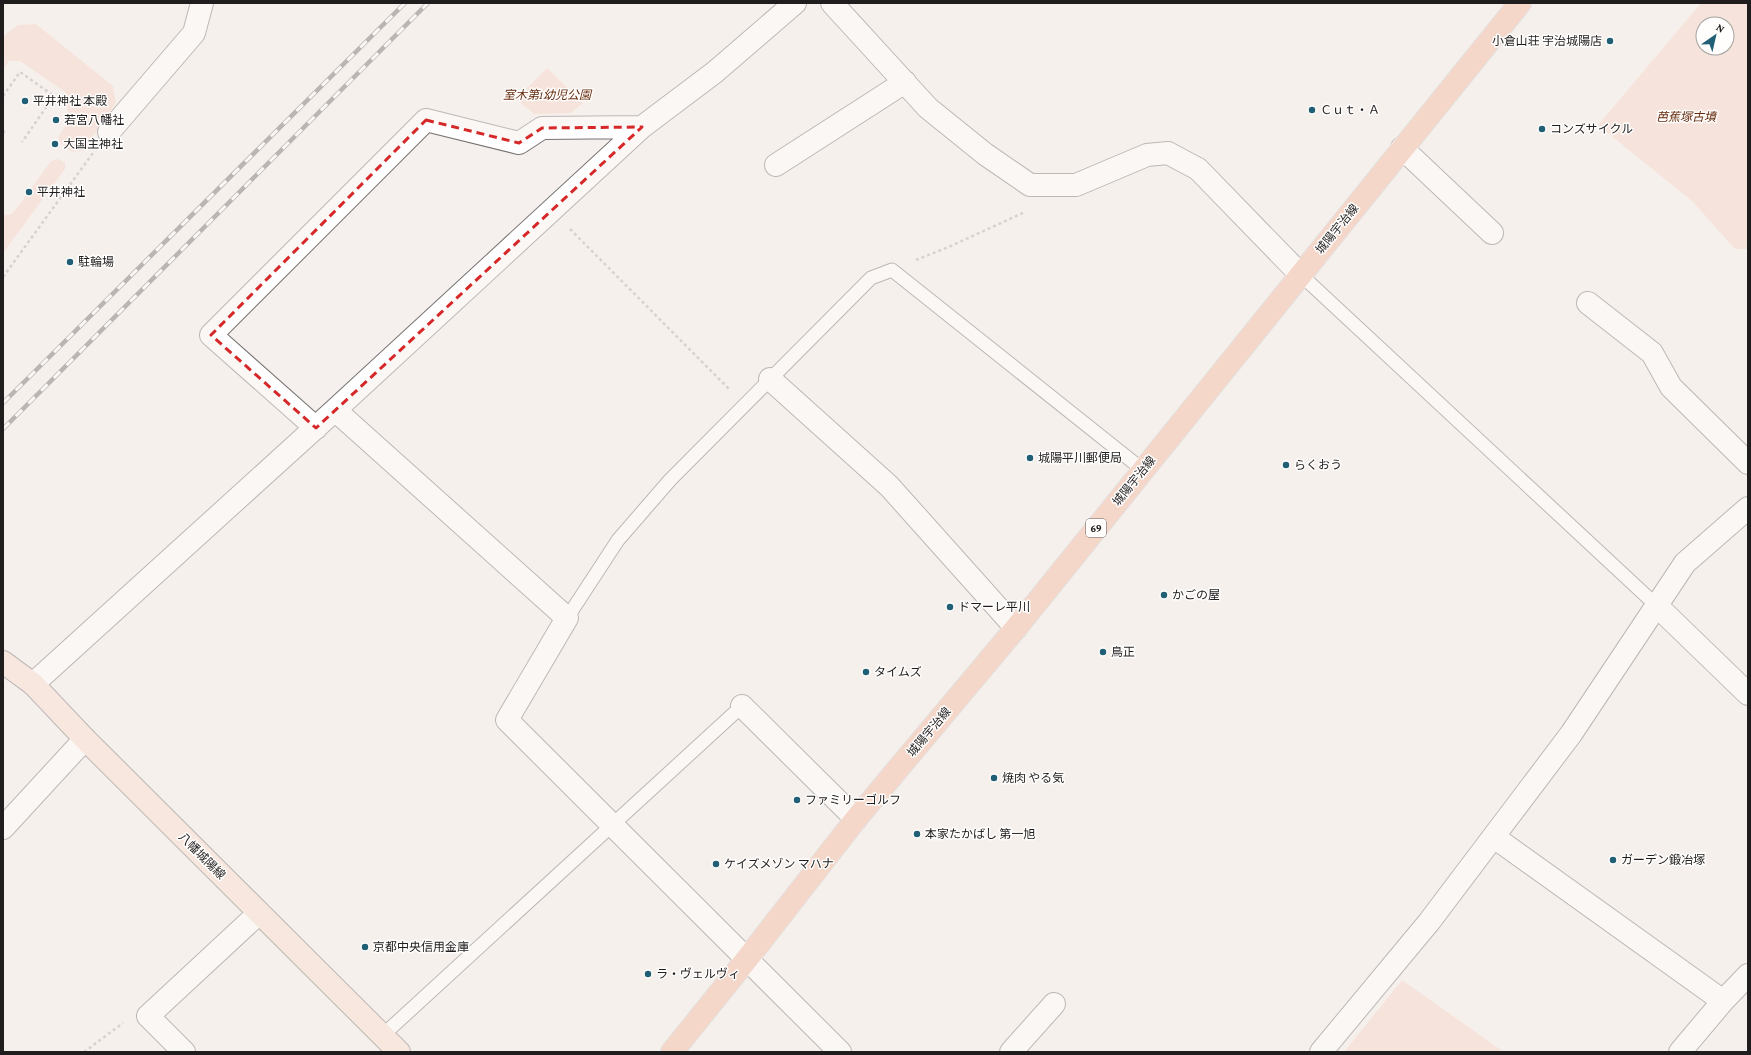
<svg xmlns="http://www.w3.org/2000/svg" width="1751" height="1055" font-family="'Crimson Pro','Noto Sans JP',serif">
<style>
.green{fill:#f6d6c8;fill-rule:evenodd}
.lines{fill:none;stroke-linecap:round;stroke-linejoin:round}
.lane-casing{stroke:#787371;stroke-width:15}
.street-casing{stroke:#787371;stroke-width:24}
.secondary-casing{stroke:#787371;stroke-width:24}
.primary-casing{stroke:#cecdcd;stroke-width:24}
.path{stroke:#b1adab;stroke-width:2.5;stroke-dasharray:3 3;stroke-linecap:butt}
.lane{stroke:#fff;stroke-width:13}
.street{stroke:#fff;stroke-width:22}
.secondary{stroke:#f8dcce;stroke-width:22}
.primary{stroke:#f2b89e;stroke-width:22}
.rail-casing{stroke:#716e6d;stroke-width:4.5}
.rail{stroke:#fffefd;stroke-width:3;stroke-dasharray:9;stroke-linecap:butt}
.marked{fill:none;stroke:#d62828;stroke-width:3;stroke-dasharray:8 5;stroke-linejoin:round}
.poi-dot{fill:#205f75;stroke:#fffefd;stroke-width:1.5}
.labels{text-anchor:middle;stroke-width:3;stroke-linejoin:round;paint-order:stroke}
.shield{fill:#fffefd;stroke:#626060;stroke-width:1}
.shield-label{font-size:11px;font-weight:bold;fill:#1f1d1d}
.poi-label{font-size:12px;fill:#1f1d1d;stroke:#fffefd;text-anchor:start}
.park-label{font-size:12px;font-style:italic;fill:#662c0f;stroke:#fffefd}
.street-label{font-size:12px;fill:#1f1d1d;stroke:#fffefd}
</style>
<rect width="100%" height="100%" fill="#f5f0ed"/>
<path class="green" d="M 1701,3 L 1748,3 L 1748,249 L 1735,249 L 1693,202 L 1598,125 ZM 1703,24 L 1727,24 L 1727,48 L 1703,48 Z
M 36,24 L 113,86 L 116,103 L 83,151 L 72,152 L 61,143 L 58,137 L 69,120 L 65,92 L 20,61 L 9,61 L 3,70 L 3,36 L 18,25 Z
M 547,68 L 583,103 L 571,113 L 534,114 L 516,99 Z
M 58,159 L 65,163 L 65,169 L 3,253 L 3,214 L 8,215 L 13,213 L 51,161 Z
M 1402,980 L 1504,1052 L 1344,1052 Z"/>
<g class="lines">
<defs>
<path id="lane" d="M 1300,274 L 1656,605
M 567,618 L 618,540 L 670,480 L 871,278 L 892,270 L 1143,470
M 382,1036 L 742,706"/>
<path id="street" d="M 832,3 L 928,108 L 985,154 L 1030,185 L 1076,185 L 1147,155 L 1168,153 L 1198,169 L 1300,274
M 109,132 L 194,33 L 202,3
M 1402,148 L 1492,233
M 776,165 L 905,82
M 1588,303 L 1652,353 L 1671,387 L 1748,463
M 770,379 L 889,486 L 1016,628
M 335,410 L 567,618 L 507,720 L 840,1052
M 316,428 L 211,335 L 426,120 L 519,143 L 542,128 L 642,127
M 1656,605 L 1748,694
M 33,684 L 335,410 L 642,127 L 715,72 L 795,3
M 742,706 L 856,819
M 3,828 L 85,739
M 1494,837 L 1723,1001
M 184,1052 L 148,1016 L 259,913
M 1011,1052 L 1054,1004
M 1321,1052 L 1429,922 L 1571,734 L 1685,563 L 1748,508
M 1680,1052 L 1723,1001 L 1748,975"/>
<path id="secondary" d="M 3,662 L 33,684 L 85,739 L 399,1052"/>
<path id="primary" d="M 672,1052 L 747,959 L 856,819 L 1016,628 L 1520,3"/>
</defs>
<use href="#lane" class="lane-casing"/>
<use href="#street" class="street-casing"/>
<use href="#secondary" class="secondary-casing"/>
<use href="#primary" class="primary-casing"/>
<path class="path" d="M 3,96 L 20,72 L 54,96 L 22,142
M 3,133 L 5,130
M 570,229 L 729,389
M 916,260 L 951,246 L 1025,212
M 3,277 L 93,153
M 84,1052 L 123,1023"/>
<use href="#lane" class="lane"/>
<use href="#street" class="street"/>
<use href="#secondary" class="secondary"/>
<use href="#primary" class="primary"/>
<defs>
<path id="rail" d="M 3,403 L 405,3
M 3,429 L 428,3"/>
</defs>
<use href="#rail" class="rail-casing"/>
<use href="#rail" class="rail"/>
</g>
<path d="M0 0H1751V1055H0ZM 426,120 L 519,143 L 542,128 L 642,127 L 316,428 L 211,335 Z" fill="#f5f0ed" fill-opacity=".55" fill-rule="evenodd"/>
<path class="marked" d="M 426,120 L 519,143 L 542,128 L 642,127 L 316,428 L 211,335 Z"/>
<g class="poi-dot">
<circle cx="1610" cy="41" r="4"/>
<circle cx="25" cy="101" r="4"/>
<circle cx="1312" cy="110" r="4"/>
<circle cx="56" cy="120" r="4"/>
<circle cx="1542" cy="129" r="4"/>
<circle cx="55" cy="144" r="4"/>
<circle cx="29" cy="192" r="4"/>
<circle cx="70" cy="262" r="4"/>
<circle cx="1030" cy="458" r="4"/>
<circle cx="1286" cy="465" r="4"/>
<circle cx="1164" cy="595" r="4"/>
<circle cx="950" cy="607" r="4"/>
<circle cx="1103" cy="652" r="4"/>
<circle cx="866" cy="672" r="4"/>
<circle cx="994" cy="778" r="4"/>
<circle cx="797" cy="800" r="4"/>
<circle cx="917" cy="834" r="4"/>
<circle cx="1613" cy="860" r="4"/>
<circle cx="716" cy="864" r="4"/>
<circle cx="365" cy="947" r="4"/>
<circle cx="648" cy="974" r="4"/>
</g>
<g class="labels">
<rect class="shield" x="1086" y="519" width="20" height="18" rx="3"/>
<g class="shield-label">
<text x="1096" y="532">69</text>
</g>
<g class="poi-label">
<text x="1602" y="45" text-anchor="end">小倉山荘 宇治城陽店</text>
<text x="33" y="105">平井神社 本殿</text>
<text x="1320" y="114">Ｃｕｔ・Ａ</text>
<text x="64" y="124">若宮八幡社</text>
<text x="1550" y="133">コンズサイクル</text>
<text x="63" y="148">大国主神社</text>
<text x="37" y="196">平井神社</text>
<text x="78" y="266">駐輪場</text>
<text x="1038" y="462">城陽平川郵便局</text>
<text x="1294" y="469">らくおう</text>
<text x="1172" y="599">かごの屋</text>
<text x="958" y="611">ドマーレ平川</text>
<text x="1111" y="656">鳥正</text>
<text x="874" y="676">タイムズ</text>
<text x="1002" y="782">焼肉 やる気</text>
<text x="805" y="804">ファミリーゴルフ</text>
<text x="925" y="838">本家たかばし 第一旭</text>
<text x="1621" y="864">ガーデン鍛冶塚</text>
<text x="724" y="868">ケイズメゾン マハナ</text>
<text x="373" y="951">京都中央信用金庫</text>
<text x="656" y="978">ラ・ヴェルヴィ</text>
</g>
<g class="park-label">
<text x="547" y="99">室木第1幼児公園</text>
<text x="1686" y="121">芭蕉塚古墳</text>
</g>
<g class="street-label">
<text transform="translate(1337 229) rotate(-51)" y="4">城陽宇治線</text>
<text transform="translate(1134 481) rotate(-51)" y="4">城陽宇治線</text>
<text transform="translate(929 732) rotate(-50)" y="4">城陽宇治線</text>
<text transform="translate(202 856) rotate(45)" y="4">八幡城陽線</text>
</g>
</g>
<rect width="1751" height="1055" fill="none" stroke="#1f1d1d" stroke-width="8"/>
<g transform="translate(1715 36) rotate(34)"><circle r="19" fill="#fffefd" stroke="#a5a4a3"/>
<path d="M0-3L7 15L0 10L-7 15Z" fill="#205f75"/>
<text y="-6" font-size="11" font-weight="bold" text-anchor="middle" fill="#1f1d1d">N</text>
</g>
</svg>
